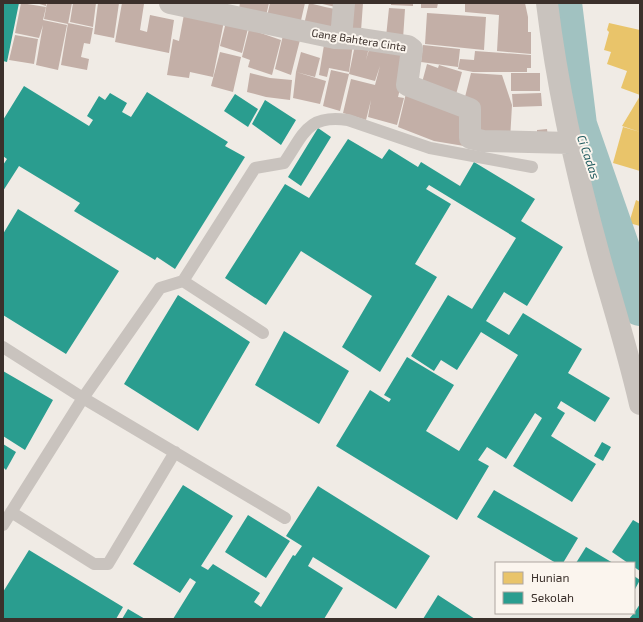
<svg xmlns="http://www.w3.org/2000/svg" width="643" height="622" font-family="'Exo 2',sans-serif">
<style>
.homes{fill:#e9c46a}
.schools{fill:#2a9d8f}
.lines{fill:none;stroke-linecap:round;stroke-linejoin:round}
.river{stroke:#a1c2c1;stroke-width:40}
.building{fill:#c3afa7}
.lane{stroke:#c9c3be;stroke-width:12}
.street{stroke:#c9c3be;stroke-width:22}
.labels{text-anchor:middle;stroke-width:4;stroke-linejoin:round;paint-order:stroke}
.street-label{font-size:11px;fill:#3b302b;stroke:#fbf5ee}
.water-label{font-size:12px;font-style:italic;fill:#1f5a5e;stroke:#fbf5ee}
</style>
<rect width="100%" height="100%" fill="#f0ebe5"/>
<path class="homes" d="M 609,23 L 640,30 L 640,95 L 621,88 L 627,71 L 607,64 L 611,52 L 636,59 L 604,50 L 609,32 L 607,30 Z
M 640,96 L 640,132 L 622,126 Z
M 623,127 L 640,132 L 640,171 L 613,163 Z
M 636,200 L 640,202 L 640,226 L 629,223 Z"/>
<path class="schools" d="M 3,3 L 19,3 L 7,62 L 3,61 Z
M 24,86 L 89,126 L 93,120 L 87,116 L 99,96 L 105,100 L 110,93 L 127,103 L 122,112 L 131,117 L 147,92 L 228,142 L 225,146 L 245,157 L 175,269 L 157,257 L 155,260 L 74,211 L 80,203 L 19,166 L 3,191 L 3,165 L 7,159 L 3,156 L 3,120 Z
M 235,94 L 258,109 L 248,127 L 224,111 Z
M 265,100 L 296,120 L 281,145 L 252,124 Z
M 318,128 L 331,137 L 301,186 L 288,177 Z
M 348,139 L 382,159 L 389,149 L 418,167 L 421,162 L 460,186 L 474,162 L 535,199 L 521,221 L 563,247 L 527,306 L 504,292 L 486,321 L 509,335 L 523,313 L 582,349 L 568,373 L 610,398 L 595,422 L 561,401 L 557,408 L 565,413 L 551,436 L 596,464 L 572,502 L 513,466 L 542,418 L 535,413 L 506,459 L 487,447 L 478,460 L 489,466 L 457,520 L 336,446 L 370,390 L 389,402 L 391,399 L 384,395 L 407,357 L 454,385 L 426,431 L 459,451 L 518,355 L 481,332 L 457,370 L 441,360 L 434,371 L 411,356 L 448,295 L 472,309 L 516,238 L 429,185 L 426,189 L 451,204 L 415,264 L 437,277 L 380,372 L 342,347 L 372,296 L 301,251 L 266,305 L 225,278 L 285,184 L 309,198 Z
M 18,209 L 119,271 L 66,354 L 3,315 L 3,234 Z
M 178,295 L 250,342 L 198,431 L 124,384 Z
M 284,331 L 349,371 L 319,424 L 255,385 Z
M 3,371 L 53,400 L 25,450 L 3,436 Z
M 602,442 L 611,447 L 603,461 L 594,456 Z
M 3,444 L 16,452 L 6,470 L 3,467 Z
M 183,485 L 233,516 L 201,566 L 208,570 L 213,564 L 260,593 L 254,602 L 261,607 L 293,555 L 295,556 L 302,546 L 286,536 L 318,486 L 430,556 L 396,609 L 313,557 L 308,566 L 343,588 L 324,619 L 173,619 L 196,582 L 190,578 L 180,593 L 133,564 Z
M 494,490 L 578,538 L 563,563 L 556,563 L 477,517 Z
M 248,515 L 290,541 L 266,578 L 225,552 Z
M 633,520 L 640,524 L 640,571 L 634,567 L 634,563 L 628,563 L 612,552 Z
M 586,547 L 613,563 L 576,563 Z
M 29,550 L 123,607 L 116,619 L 3,619 L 3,592 Z
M 634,576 L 640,580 L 634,591 Z
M 438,595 L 475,619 L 423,619 Z
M 640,604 L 640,619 L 629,619 L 634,613 Z
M 128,609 L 145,619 L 122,619 Z"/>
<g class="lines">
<path class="river" d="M 562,3 L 577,125 L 640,306"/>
</g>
<path class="building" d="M 21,3 L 46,7 L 43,20 L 67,25 L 58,70 L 36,65 L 43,25 L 39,38 L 15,33 Z
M 36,3 L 46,3 L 46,6 Z
M 47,3 L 72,3 L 68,24 L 44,19 Z
M 73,3 L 96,3 L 93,27 L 70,22 Z
M 98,3 L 119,3 L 114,38 L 94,34 Z
M 122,3 L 144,4 L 140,30 L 147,32 L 150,15 L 174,20 L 169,53 L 115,42 Z
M 240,3 L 269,3 L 265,20 L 238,15 Z
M 270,3 L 305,3 L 299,29 L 266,21 Z
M 309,3 L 325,7 L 321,23 L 325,7 L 340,10 L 335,37 L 303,29 Z
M 318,3 L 341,3 L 340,8 Z
M 348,3 L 363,3 L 361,31 L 346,30 Z
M 391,3 L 413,3 L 413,6 L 391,5 Z
M 421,3 L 438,3 L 437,8 L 421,8 Z
M 465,3 L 525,3 L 528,17 L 528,32 L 531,32 L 531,54 L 497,51 L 499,15 L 465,12 Z
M 389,8 L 405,9 L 403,39 L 386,37 Z
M 185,9 L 225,16 L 213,77 L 190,72 L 189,78 L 167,75 L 173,39 L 179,41 Z
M 427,13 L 486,17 L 484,50 L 425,44 Z
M 227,18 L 249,24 L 242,53 L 220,46 Z
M 68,23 L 93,28 L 90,44 L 84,43 L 81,57 L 89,59 L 87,70 L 61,65 Z
M 249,29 L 281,40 L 272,75 L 248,67 L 250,60 L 242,57 Z
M 284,31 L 301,36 L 291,75 L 275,69 Z
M 15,35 L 38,39 L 34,64 L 9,60 Z
M 325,39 L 353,44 L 349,72 L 329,68 L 327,77 L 319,75 Z
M 356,40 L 370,43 L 366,60 L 370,46 L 409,53 L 398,97 L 404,98 L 397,125 L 368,117 L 371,100 L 366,120 L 343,113 L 351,79 L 375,85 L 380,66 L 375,81 L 349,74 Z
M 423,45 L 460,49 L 458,67 L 421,62 Z
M 475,51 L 531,55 L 531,68 L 527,68 L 527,72 L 473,72 L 458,69 L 460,59 L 474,60 Z
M 220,52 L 241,57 L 233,92 L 211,86 Z
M 301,52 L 320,58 L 315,77 L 296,72 Z
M 427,64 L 438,68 L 439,65 L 462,72 L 454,102 L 420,90 Z
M 331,70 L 349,74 L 340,111 L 323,106 Z
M 296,72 L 326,81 L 320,104 L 293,98 Z
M 250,73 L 270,78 L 292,80 L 290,100 L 266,97 L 247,92 Z
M 471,73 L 502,75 L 512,105 L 510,140 L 471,135 L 463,105 Z
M 511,73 L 540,73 L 540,91 L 511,91 Z
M 407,89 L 468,111 L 464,146 L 434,141 L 398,127 Z
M 541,93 L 542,106 L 513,107 L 512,94 Z
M 547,129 L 548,137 L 537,138 L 537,130 Z"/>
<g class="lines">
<path class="lane" d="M 183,281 L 263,333
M 3,347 L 83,398 L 285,518
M 11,512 L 94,564 L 108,564 L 175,452
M 3,525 L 83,398 L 160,288 L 183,281 L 255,168 L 284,163 C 304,134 307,114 348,120 L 430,148 L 532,167"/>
<path class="street" d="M 170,3 L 335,38 L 362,39 L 408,46 L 412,49 L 407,85 L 470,109 L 470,138 L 483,141 L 571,143
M 547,3 C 558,94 579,185 604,273 C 617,317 630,360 640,404
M 341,38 L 344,3"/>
</g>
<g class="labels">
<g class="street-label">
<text transform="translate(359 40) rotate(9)" y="4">Gang Bahtera Cinta</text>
</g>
<g class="water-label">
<text transform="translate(588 157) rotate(71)" y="4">Ci Cadas</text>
</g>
</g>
<rect width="643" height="622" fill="none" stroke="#3b302b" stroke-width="8"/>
<rect x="495" y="562" width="140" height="52" fill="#fbf5ee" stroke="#aea6a0"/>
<rect x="503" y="572" width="20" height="12" fill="#e9c46a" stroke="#aea6a0"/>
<text x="531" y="582" font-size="12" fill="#3b302b">Hunian</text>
<rect x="503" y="592" width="20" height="12" fill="#2a9d8f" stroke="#aea6a0"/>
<text x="531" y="602" font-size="12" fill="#3b302b">Sekolah</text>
</svg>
